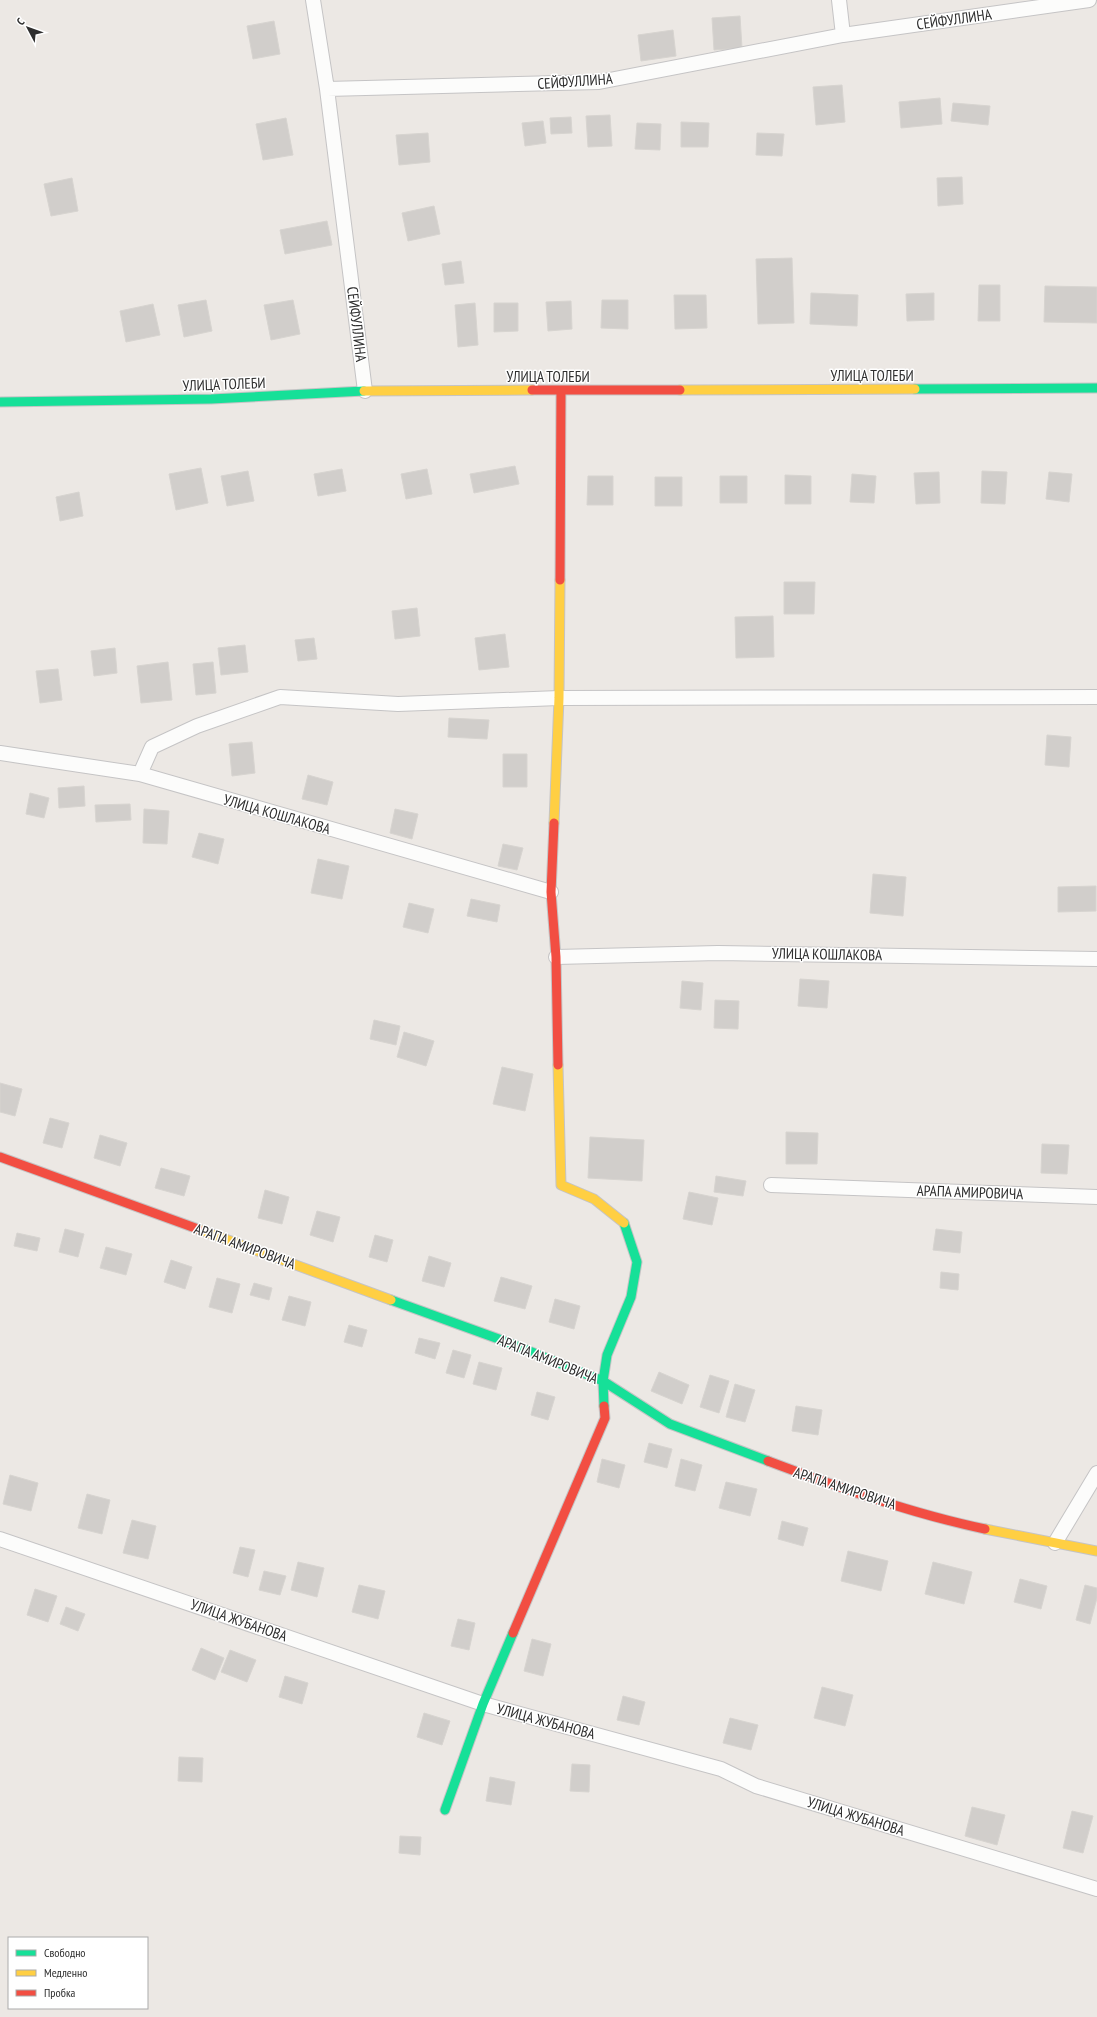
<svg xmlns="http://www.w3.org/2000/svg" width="1097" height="2017" viewBox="0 0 1097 2017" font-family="'PT Sans Narrow',sans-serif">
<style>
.building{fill:#d1cecb;stroke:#d7d4d0}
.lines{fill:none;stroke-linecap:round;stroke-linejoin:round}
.street-casing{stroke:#c5c4c5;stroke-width:16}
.fast-casing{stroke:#c5c4c5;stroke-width:11}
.slow-casing{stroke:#c5c4c5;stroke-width:11}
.jam-casing{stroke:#c5c4c5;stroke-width:11}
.street{stroke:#fcfcfb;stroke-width:14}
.fast{stroke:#16e098;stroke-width:9}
.slow{stroke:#ffcf43;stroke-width:9}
.jam{stroke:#f24e42;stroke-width:9}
.labels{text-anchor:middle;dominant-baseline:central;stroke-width:3;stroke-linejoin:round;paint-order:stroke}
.street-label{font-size:15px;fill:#2e2e2e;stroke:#fff}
</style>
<rect width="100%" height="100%" fill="#ece8e4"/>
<path class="building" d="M 740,16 L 742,48 L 714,50 L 712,18 Z
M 274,21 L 280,54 L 253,59 L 247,26 Z
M 673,30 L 676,56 L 641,61 L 638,35 Z
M 842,85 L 845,122 L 816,125 L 813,87 Z
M 940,98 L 942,124 L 901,128 L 899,102 Z
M 953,103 L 990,106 L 988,125 L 951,121 Z
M 610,115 L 612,146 L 588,147 L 586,116 Z
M 571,117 L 572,133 L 551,134 L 550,118 Z
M 286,118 L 293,155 L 263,160 L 256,124 Z
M 543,121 L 546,143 L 525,146 L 522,123 Z
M 681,122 L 709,123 L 708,147 L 681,147 Z
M 637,123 L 661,124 L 660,150 L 635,149 Z
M 428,133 L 430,162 L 399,165 L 396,135 Z
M 757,133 L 784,134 L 782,156 L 756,155 Z
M 962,177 L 963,204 L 938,206 L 937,178 Z
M 72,178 L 78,211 L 51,216 L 44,184 Z
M 434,206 L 440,234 L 408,241 L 402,213 Z
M 327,221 L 332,245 L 285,254 L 280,230 Z
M 792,258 L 794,323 L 758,324 L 756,259 Z
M 461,261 L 464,283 L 445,285 L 442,264 Z
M 979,285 L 1000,285 L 1000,321 L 978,321 Z
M 1045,286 L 1097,287 L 1097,323 L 1044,322 Z
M 811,293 L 858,295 L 857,326 L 810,324 Z
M 934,293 L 934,320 L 907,321 L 906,294 Z
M 674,295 L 706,295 L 707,328 L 675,329 Z
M 206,300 L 212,331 L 184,337 L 178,305 Z
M 293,300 L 300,334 L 271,340 L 264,305 Z
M 602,300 L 628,300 L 628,329 L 601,328 Z
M 571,301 L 572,329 L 548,331 L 546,302 Z
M 475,303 L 478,345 L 458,347 L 455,305 Z
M 494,303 L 518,303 L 518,331 L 494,332 Z
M 153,304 L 160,335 L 126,342 L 120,311 Z
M 515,466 L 519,484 L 474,493 L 470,474 Z
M 201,468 L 208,503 L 176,510 L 169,474 Z
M 342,469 L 346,491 L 318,496 L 314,474 Z
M 427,469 L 432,494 L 406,499 L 401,474 Z
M 248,471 L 254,501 L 227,506 L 221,476 Z
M 982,471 L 1007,472 L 1005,504 L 981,503 Z
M 939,472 L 940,503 L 916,504 L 914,473 Z
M 1049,472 L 1072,474 L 1069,502 L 1046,499 Z
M 852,474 L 876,476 L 874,503 L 850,502 Z
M 785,475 L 811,476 L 811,504 L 785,504 Z
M 588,476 L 613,476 L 613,505 L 587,505 Z
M 720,476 L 747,476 L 747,503 L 720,503 Z
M 655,477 L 682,477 L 682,506 L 655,506 Z
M 79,492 L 83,516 L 60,521 L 56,497 Z
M 784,582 L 815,582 L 814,614 L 784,614 Z
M 417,608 L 420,636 L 395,639 L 392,611 Z
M 773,616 L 774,657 L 736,658 L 735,617 Z
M 505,634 L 509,667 L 479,670 L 475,638 Z
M 314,638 L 317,659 L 298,661 L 295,640 Z
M 245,645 L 248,672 L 221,675 L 218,648 Z
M 115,648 L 117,673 L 94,676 L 91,651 Z
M 168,662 L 172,700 L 141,703 L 137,666 Z
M 213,662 L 216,693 L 196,695 L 193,664 Z
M 58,669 L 62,700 L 40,703 L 36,671 Z
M 449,718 L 489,720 L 487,739 L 448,737 Z
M 1047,735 L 1071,737 L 1069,767 L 1045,765 Z
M 252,742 L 255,773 L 232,776 L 229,744 Z
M 503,754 L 527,754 L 527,787 L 503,787 Z
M 308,775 L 333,782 L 327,805 L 302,799 Z
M 84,786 L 85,806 L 59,808 L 58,788 Z
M 30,793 L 49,798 L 44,818 L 26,814 Z
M 130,804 L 131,820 L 96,822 L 95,805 Z
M 144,809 L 169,811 L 167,844 L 143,843 Z
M 395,809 L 418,814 L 412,839 L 390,833 Z
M 199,833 L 224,839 L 218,864 L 192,857 Z
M 503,844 L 523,848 L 517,870 L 498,866 Z
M 318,859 L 349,866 L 342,899 L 311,893 Z
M 873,874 L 906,877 L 903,916 L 870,913 Z
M 1096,886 L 1096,911 L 1058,912 L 1058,887 Z
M 471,899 L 500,905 L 497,922 L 467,916 Z
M 409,903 L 434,909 L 428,933 L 403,927 Z
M 800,979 L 829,981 L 827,1008 L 798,1006 Z
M 682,981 L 703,983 L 701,1010 L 680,1008 Z
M 715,1000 L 739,1001 L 738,1029 L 714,1028 Z
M 374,1020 L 400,1026 L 396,1045 L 370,1039 Z
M 404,1032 L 434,1041 L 426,1066 L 397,1057 Z
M 502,1067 L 533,1074 L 525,1111 L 493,1104 Z
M 0,1083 L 22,1089 L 15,1116 L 0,1112 Z
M 50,1118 L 69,1123 L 62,1148 L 43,1143 Z
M 786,1132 L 818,1133 L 817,1164 L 786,1164 Z
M 100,1135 L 127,1143 L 120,1166 L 94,1158 Z
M 590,1137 L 644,1140 L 642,1181 L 588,1178 Z
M 1042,1144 L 1069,1145 L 1067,1174 L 1041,1173 Z
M 161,1168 L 190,1176 L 184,1196 L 155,1188 Z
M 716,1176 L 746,1181 L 743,1196 L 714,1192 Z
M 265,1190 L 289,1197 L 282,1224 L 258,1218 Z
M 689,1192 L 718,1198 L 712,1225 L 683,1219 Z
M 317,1211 L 340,1217 L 333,1242 L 310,1235 Z
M 65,1229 L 84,1234 L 78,1257 L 59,1252 Z
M 936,1229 L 962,1232 L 960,1253 L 933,1250 Z
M 17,1233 L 40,1238 L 37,1251 L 14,1246 Z
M 375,1235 L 393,1240 L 387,1262 L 369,1257 Z
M 106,1247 L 132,1254 L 126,1275 L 100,1268 Z
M 429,1256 L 451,1263 L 444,1287 L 422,1281 Z
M 171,1260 L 192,1267 L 185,1289 L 164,1282 Z
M 941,1272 L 959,1274 L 958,1290 L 940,1288 Z
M 501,1277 L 532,1286 L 525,1309 L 494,1301 Z
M 217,1278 L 240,1284 L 232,1313 L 209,1307 Z
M 254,1283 L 272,1288 L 269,1300 L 250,1295 Z
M 289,1296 L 311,1302 L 305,1326 L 282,1320 Z
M 555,1299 L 580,1306 L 574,1329 L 549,1322 Z
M 349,1325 L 367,1330 L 362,1347 L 344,1342 Z
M 419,1338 L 440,1343 L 435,1359 L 415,1353 Z
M 453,1350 L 471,1355 L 464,1378 L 446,1373 Z
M 479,1362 L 502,1368 L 496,1390 L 473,1384 Z
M 659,1372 L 689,1385 L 682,1404 L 651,1391 Z
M 710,1375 L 729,1381 L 719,1413 L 700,1407 Z
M 735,1384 L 755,1390 L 745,1422 L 726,1417 Z
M 537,1392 L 555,1397 L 548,1420 L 531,1415 Z
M 796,1406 L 822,1410 L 818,1435 L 792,1431 Z
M 649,1443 L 672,1449 L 667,1468 L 644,1462 Z
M 602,1459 L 625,1465 L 619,1488 L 597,1482 Z
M 681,1459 L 702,1465 L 695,1491 L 675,1486 Z
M 10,1475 L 38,1483 L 31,1511 L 3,1504 Z
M 726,1482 L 757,1489 L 750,1516 L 719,1508 Z
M 87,1494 L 110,1500 L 102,1534 L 78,1528 Z
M 132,1520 L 156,1526 L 148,1559 L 123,1553 Z
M 782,1521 L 808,1528 L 803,1546 L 778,1539 Z
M 240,1547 L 255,1550 L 248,1577 L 233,1573 Z
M 848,1551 L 888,1561 L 881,1591 L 841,1581 Z
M 298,1562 L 324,1568 L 317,1597 L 291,1590 Z
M 933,1562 L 972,1572 L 964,1604 L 925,1594 Z
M 264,1571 L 286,1576 L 280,1595 L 259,1590 Z
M 1020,1579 L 1047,1586 L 1041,1609 L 1014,1602 Z
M 359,1585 L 385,1591 L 378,1619 L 352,1612 Z
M 1085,1585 L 1097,1588 L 1097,1598 L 1090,1624 L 1076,1620 Z
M 35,1589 L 57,1596 L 48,1622 L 27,1615 Z
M 66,1607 L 85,1614 L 78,1631 L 60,1624 Z
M 458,1619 L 475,1623 L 469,1650 L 451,1646 Z
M 532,1639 L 551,1644 L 543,1676 L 524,1671 Z
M 201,1648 L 224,1658 L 215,1680 L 192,1670 Z
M 230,1650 L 256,1660 L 247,1682 L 221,1672 Z
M 285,1676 L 308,1683 L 302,1704 L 279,1697 Z
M 822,1687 L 853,1695 L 845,1726 L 814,1718 Z
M 623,1696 L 645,1702 L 639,1725 L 617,1720 Z
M 424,1713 L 450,1721 L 442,1745 L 417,1737 Z
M 730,1718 L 758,1725 L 751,1750 L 723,1743 Z
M 179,1757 L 203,1758 L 202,1782 L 178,1781 Z
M 572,1764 L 590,1765 L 589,1792 L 570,1791 Z
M 490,1777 L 515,1782 L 511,1805 L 486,1801 Z
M 972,1807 L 1005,1815 L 997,1845 L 965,1836 Z
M 1072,1811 L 1093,1816 L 1083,1853 L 1063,1848 Z
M 400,1836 L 421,1837 L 420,1855 L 399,1853 Z"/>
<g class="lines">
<defs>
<path id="street" d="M 313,0 L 327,89 L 365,391
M 839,0 L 843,35
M 327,89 L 599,82 L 843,35 L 1089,0
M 0,753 L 140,774 L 551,892
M 140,774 L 152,747 L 197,726 L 280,697 L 398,704 L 559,698 L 1097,697
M 556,957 L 718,953 L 1097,959
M 771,1185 L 1097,1197
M 0,1539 L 483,1704 L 721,1769 L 756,1786 L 1097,1889
M 1055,1543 L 1097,1473"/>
<path id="fast" d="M 915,389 L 1097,388
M 0,402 L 211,399 L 364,391
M 391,1300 L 507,1342 L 603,1381 L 670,1424 L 768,1461
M 604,1406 L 603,1381 L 607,1355 L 631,1297 L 637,1262 L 624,1223
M 445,1810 L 483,1704 L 513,1633"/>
<path id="slow" d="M 680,390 L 915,389
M 364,391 L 532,390
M 554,823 L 559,698 L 560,580
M 558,1065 L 561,1185 L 594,1199 L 624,1223
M 198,1229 L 391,1300
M 985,1529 L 1097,1551"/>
<path id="jam" d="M 532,390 L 680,390
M 560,580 L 561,390
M 554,823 L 551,892 L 556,957 L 558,1065
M 0,1157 L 198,1229
M 768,1461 C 837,1487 913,1514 985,1529
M 513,1633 L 605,1418 L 604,1406"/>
</defs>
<use href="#street" class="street-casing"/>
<use href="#fast" class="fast-casing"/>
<use href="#slow" class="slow-casing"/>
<use href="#jam" class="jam-casing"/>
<use href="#street" class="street"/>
<use href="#fast" class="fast"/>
<use href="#slow" class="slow"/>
<use href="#jam" class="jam"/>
</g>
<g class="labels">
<g class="street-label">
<text transform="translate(954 19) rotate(-8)">СЕЙФУЛЛИНА</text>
<text transform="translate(575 81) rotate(-4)">СЕЙФУЛЛИНА</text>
<text transform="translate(357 324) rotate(83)">СЕЙФУЛЛИНА</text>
<text x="872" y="375">УЛИЦА ТОЛЕБИ</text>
<text x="548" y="376">УЛИЦА ТОЛЕБИ</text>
<text transform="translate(224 384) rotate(-2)">УЛИЦА ТОЛЕБИ</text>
<text transform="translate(277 814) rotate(16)">УЛИЦА КОШЛАКОВА</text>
<text transform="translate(827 954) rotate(1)">УЛИЦА КОШЛАКОВА</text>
<text transform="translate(970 1192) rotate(2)">АРАПА АМИРОВИЧА</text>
<text transform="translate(245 1246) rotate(20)">АРАПА АМИРОВИЧА</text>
<text transform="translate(548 1359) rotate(22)">АРАПА АМИРОВИЧА</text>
<text transform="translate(845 1488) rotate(18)">АРАПА АМИРОВИЧА</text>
<text transform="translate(239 1620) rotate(19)">УЛИЦА ЖУБАНОВА</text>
<text transform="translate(546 1721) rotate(15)">УЛИЦА ЖУБАНОВА</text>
<text transform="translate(856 1816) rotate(17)">УЛИЦА ЖУБАНОВА</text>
</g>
</g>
<rect x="8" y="1937" width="140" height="72" fill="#ffffff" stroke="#ababab"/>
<rect x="16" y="1950" width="20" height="6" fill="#16e098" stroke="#ababab"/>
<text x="44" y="1957" font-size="12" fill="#2e2e2e">Свободно</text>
<rect x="16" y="1970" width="20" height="6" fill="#ffcf43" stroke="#ababab"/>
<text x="44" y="1977" font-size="12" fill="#2e2e2e">Медленно</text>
<rect x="16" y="1990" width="20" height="6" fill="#f24e42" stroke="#ababab"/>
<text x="44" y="1997" font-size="12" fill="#2e2e2e">Пробка</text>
<g transform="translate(28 28) rotate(311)" stroke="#ffffff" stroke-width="3" paint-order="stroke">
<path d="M0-3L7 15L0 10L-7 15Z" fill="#2e2e2e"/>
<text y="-6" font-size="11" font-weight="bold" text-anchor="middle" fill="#2e2e2e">С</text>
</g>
</svg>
